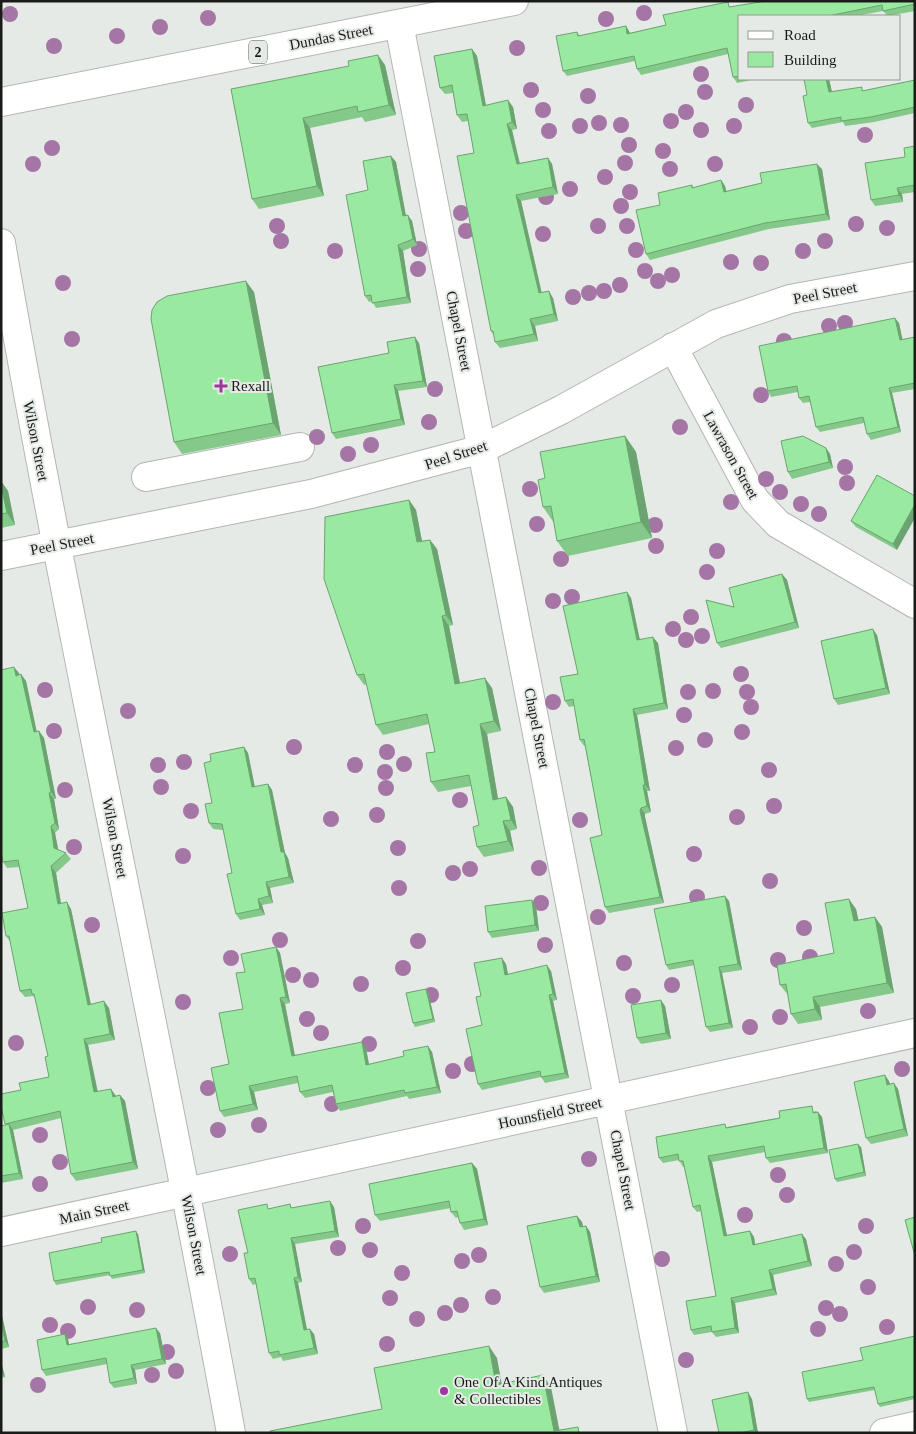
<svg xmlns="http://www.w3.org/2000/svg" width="916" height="1434" viewBox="0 0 916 1434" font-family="Georgia,serif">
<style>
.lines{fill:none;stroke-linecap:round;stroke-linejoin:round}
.minor-casing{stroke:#b3b6b3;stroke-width:30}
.major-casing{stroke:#b3b6b3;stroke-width:30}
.minor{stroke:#fff;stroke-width:28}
.major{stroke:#fff;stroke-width:28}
.tree{fill:#a575a5}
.wall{fill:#84c98a}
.shaded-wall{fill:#6ba470}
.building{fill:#99eaa0;stroke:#6ba470}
.poi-dot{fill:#9c379b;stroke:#e6eae6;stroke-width:2}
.labels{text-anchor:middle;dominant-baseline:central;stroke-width:4;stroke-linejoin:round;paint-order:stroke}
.shield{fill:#e6eae6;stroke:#565956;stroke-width:1}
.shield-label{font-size:14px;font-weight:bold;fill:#191b19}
.street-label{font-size:15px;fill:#191b19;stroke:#e6eae6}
.poi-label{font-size:15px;fill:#191b19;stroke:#e6eae6;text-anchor:start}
</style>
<rect width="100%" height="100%" fill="#e6eae6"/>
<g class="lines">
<defs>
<path id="minor" d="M 399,24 L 673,1433
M 673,347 L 755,500 L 778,524 L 915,604
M 146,477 L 300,447
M 1,556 L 311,494 L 482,449 L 561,410 L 716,324 L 790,299 L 915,276
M 186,1192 L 915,1033
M 884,1433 L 915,1426"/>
<path id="major" d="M 1,102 L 514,1
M 1,243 C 70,641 159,1035 231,1433
M 1,1232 L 186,1192"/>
</defs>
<use href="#minor" class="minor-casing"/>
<use href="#major" class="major-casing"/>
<use href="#minor" class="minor"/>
<use href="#major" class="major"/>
</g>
<g class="tree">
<circle cx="644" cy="13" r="8"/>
<circle cx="10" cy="14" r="8"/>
<circle cx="208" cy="18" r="8"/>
<circle cx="606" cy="19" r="8"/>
<circle cx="160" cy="27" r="8"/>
<circle cx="117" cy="36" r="8"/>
<circle cx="54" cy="46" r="8"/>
<circle cx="517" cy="48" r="8"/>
<circle cx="701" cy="74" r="8"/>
<circle cx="531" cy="90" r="8"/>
<circle cx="705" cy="92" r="8"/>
<circle cx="588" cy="96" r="8"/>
<circle cx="746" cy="105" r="8"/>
<circle cx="543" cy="110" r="8"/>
<circle cx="686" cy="112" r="8"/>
<circle cx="671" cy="121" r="8"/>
<circle cx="599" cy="123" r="8"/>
<circle cx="621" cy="125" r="8"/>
<circle cx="580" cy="126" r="8"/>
<circle cx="734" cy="126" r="8"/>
<circle cx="701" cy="130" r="8"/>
<circle cx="549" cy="131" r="8"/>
<circle cx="865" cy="135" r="8"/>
<circle cx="629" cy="145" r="8"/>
<circle cx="52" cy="148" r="8"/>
<circle cx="663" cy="151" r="8"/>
<circle cx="625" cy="163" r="8"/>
<circle cx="33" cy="164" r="8"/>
<circle cx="715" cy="164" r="8"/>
<circle cx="670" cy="169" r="8"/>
<circle cx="605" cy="177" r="8"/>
<circle cx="570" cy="189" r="8"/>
<circle cx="630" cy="192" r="8"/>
<circle cx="546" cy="197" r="8"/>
<circle cx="621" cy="206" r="8"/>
<circle cx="461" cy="213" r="8"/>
<circle cx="856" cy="224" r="8"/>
<circle cx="277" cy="226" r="8"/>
<circle cx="598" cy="226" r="8"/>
<circle cx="627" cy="226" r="8"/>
<circle cx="887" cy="228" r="8"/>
<circle cx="466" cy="231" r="8"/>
<circle cx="543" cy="234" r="8"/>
<circle cx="281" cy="241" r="8"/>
<circle cx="825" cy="241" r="8"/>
<circle cx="419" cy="249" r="8"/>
<circle cx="636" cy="250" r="8"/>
<circle cx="335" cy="251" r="8"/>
<circle cx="803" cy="251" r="8"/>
<circle cx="731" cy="262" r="8"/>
<circle cx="761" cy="263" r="8"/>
<circle cx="418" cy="269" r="8"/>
<circle cx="645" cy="271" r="8"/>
<circle cx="672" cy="275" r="8"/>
<circle cx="658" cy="281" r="8"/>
<circle cx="63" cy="283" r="8"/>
<circle cx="620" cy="285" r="8"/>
<circle cx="604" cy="291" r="8"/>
<circle cx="589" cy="293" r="8"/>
<circle cx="573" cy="297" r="8"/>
<circle cx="845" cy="323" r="8"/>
<circle cx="829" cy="326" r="8"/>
<circle cx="72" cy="339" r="8"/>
<circle cx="784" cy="341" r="8"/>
<circle cx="435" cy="389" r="8"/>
<circle cx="761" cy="395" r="8"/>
<circle cx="429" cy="422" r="8"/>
<circle cx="680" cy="427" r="8"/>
<circle cx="317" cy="437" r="8"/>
<circle cx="371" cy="445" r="8"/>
<circle cx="348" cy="454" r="8"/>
<circle cx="845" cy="467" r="8"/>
<circle cx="766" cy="479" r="8"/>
<circle cx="847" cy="483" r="8"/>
<circle cx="530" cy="489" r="8"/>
<circle cx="780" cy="492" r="8"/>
<circle cx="731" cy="502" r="8"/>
<circle cx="801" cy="504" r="8"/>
<circle cx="819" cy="514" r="8"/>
<circle cx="537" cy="524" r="8"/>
<circle cx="655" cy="525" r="8"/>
<circle cx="656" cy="546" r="8"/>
<circle cx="717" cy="551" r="8"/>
<circle cx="561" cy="559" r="8"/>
<circle cx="707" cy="572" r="8"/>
<circle cx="572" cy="597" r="8"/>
<circle cx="553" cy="601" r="8"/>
<circle cx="691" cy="617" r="8"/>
<circle cx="673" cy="629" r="8"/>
<circle cx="702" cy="636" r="8"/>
<circle cx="686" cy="640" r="8"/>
<circle cx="741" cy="674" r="8"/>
<circle cx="45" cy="690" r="8"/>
<circle cx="713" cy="691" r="8"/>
<circle cx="688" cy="692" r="8"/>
<circle cx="747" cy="692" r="8"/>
<circle cx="553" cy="702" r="8"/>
<circle cx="751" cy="707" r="8"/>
<circle cx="128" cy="711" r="8"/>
<circle cx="684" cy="715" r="8"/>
<circle cx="54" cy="731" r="8"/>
<circle cx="742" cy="732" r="8"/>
<circle cx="705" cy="740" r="8"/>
<circle cx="294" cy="747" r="8"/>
<circle cx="676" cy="748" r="8"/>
<circle cx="387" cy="752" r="8"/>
<circle cx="184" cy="762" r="8"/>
<circle cx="404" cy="764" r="8"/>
<circle cx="158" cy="765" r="8"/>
<circle cx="355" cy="765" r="8"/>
<circle cx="769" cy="770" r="8"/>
<circle cx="385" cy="772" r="8"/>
<circle cx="161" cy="787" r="8"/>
<circle cx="386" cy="788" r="8"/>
<circle cx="65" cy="790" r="8"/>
<circle cx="460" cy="800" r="8"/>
<circle cx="774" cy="806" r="8"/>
<circle cx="191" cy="811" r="8"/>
<circle cx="377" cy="815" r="8"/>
<circle cx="737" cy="817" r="8"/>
<circle cx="331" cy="819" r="8"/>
<circle cx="580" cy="820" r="8"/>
<circle cx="74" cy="847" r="8"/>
<circle cx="398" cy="848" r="8"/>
<circle cx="694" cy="854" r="8"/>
<circle cx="183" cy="856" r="8"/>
<circle cx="539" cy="868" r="8"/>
<circle cx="470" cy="869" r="8"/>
<circle cx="453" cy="873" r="8"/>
<circle cx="770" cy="881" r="8"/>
<circle cx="399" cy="888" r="8"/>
<circle cx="697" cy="897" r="8"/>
<circle cx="541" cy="903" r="8"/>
<circle cx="598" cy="917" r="8"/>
<circle cx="92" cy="925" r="8"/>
<circle cx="804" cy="928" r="8"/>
<circle cx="280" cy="940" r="8"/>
<circle cx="418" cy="941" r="8"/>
<circle cx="545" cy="945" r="8"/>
<circle cx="810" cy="957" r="8"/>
<circle cx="231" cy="958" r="8"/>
<circle cx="778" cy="960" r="8"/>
<circle cx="624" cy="963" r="8"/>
<circle cx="403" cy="968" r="8"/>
<circle cx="293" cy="975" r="8"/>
<circle cx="311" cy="980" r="8"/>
<circle cx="361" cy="984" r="8"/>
<circle cx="672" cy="985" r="8"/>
<circle cx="431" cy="995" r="8"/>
<circle cx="633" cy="996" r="8"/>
<circle cx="183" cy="1002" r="8"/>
<circle cx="868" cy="1011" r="8"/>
<circle cx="780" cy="1017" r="8"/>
<circle cx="307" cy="1019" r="8"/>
<circle cx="750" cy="1027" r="8"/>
<circle cx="321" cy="1033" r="8"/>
<circle cx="16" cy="1043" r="8"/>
<circle cx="369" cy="1044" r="8"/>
<circle cx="472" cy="1064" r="8"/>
<circle cx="902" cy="1069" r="8"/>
<circle cx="453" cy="1071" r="8"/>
<circle cx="208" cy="1088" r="8"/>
<circle cx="332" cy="1104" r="8"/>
<circle cx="259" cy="1125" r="8"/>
<circle cx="218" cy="1130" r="8"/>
<circle cx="40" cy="1135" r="8"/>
<circle cx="589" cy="1159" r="8"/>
<circle cx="60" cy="1162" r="8"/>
<circle cx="778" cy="1175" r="8"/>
<circle cx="40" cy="1184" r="8"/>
<circle cx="787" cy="1195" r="8"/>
<circle cx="745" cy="1215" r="8"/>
<circle cx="363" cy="1226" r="8"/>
<circle cx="866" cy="1226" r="8"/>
<circle cx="338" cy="1248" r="8"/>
<circle cx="370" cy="1250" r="8"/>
<circle cx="854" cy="1252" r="8"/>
<circle cx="230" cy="1254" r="8"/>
<circle cx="479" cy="1255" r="8"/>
<circle cx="662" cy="1259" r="8"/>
<circle cx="462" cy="1261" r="8"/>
<circle cx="836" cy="1264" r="8"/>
<circle cx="402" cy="1273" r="8"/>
<circle cx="868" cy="1287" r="8"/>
<circle cx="493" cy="1297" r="8"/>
<circle cx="390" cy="1298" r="8"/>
<circle cx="461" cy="1305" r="8"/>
<circle cx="88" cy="1307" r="8"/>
<circle cx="826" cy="1308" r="8"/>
<circle cx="137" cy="1310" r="8"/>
<circle cx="445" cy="1313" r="8"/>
<circle cx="840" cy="1314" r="8"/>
<circle cx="417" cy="1319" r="8"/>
<circle cx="50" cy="1325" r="8"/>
<circle cx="887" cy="1327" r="8"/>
<circle cx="818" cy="1329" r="8"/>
<circle cx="68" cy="1331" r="8"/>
<circle cx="387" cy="1344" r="8"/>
<circle cx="167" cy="1352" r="8"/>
<circle cx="686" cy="1360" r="8"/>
<circle cx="176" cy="1371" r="8"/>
<circle cx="152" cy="1375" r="8"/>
<circle cx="38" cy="1385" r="8"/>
</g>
<path class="wall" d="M 915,1 L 915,11 L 888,16 L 883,11 L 856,16 L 740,16 L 740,79 L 756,79 L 737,83 L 733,77 L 728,54 L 641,75 L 637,69 L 635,61 L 567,76 L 563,71 L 577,32 L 580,36 L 626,26 L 630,33 L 666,25 L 731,7 Z
M 472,49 L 477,56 L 486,105 L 513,107 L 517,129 L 512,130 L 520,163 L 548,158 L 552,164 L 558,194 L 521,201 L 542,293 L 553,298 L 558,321 L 535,326 L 538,341 L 500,348 L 495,342 L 494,335 L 491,331 L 474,153 L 468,121 L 462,122 L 457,115 L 453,93 L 445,94 L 440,88 Z
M 385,65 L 396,115 L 365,122 L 362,117 L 310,128 L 324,196 L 259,209 L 252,199 L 231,89 Z
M 829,79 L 832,92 L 864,91 L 915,80 L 915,113 L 874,122 L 845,126 L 843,122 L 812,128 L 808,123 L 807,95 Z
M 915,146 L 915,192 L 902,194 L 903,202 L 875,206 L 871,200 L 905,157 Z
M 391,156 L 396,162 L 406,216 L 412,221 L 417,245 L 403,251 L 411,303 L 376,308 L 372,301 L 369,302 L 365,296 Z
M 822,169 L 830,220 L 769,229 L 650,260 L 646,254 L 660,205 L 692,185 L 694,188 L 721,180 L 725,186 L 726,191 Z
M 254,292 L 281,435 L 182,454 L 174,442 Z
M 899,323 L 902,340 L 915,337 L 915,389 L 892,393 L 901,432 L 871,440 L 867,434 L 864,423 L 820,432 L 816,427 L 810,402 L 803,403 L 799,398 L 798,392 L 771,397 L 768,391 Z
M 419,343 L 427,387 L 398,391 L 405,425 L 336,439 L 332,433 L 389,353 Z
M 625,436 L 636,452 L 652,538 L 568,556 L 557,541 L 554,523 L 543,507 L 545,478 Z
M 826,448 L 830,454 L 833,468 L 792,479 L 788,472 Z
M 877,475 L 897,550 L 856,527 L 851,521 Z
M 1,481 L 8,491 L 15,525 L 1,528 Z
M 409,500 L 416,510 L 422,541 L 430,540 L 437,549 L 453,625 L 449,626 L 460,683 L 492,688 L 501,731 L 487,734 L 498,799 L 506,797 L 513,807 L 517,829 L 510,831 L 514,851 L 484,857 L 477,847 L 479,825 L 471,786 L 438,792 L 431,782 L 435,752 L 429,724 L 383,735 L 376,725 L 367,684 L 364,685 L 357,675 Z
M 782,574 L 787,580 L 799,628 L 721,648 L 717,643 L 734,607 Z
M 627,592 L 631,598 L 640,640 L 658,643 L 668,709 L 637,715 L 650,791 L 647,791 L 651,812 L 645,814 L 645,817 L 664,903 L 609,913 L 605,907 L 602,835 L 585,746 L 584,746 L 580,740 L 574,706 L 569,707 L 565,701 L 578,674 Z
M 877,635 L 890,694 L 838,705 L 834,699 Z
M 19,673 L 19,675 L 26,681 L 37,732 L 39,731 L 44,738 L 56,799 L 54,799 L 59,829 L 55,833 L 58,849 L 66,853 L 71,859 L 56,873 L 61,903 L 71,909 L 91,1004 L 109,1008 L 115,1040 L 88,1045 L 98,1092 L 116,1096 L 120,1095 L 125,1101 L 138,1169 L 76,1181 L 71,1174 L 61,1118 L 13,1130 L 23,1179 L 1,1183 L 1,1126 L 5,1125 L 5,1124 L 21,1090 L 49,1077 L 48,1056 L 35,998 L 33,996 L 25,997 L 20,991 L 11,943 L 6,936 L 28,908 L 19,867 L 7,868 L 3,862 Z
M 244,747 L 248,753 L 255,787 L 268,784 L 272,790 L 285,853 L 288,858 L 294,883 L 270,888 L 273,903 L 262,905 L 265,915 L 240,920 L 236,914 L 232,873 L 223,830 L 213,829 L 209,823 L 212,803 L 211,761 Z
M 729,901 L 742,970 L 722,973 L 733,1028 L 710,1032 L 706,1027 L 695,965 L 669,970 L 666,965 Z
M 536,906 L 539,931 L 492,938 L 488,932 Z
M 856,909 L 858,920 L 875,917 L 882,927 L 894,993 L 820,1007 L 822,1020 L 798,1024 L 791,1014 L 788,995 L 780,985 L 834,953 Z
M 276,947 L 280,953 L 290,1003 L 285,1004 L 295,1055 L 366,1048 L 369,1064 L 432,1052 L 441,1093 L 409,1099 L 407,1096 L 340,1111 L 336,1104 L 333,1092 L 305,1098 L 300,1092 L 298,1083 L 254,1092 L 258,1110 L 224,1117 L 220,1111 L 229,1064 L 243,1009 L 245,972 Z
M 506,964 L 508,974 L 551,971 L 557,1000 L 553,1001 L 569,1078 L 545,1083 L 541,1077 L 482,1090 L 478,1084 L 482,1025 L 481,996 Z
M 428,992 L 435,1022 L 415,1027 L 413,1023 Z
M 665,1006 L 671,1039 L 641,1044 L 637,1038 Z
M 889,1081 L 890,1084 L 898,1089 L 908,1136 L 871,1144 L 866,1138 Z
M 816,1111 L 822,1117 L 828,1153 L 770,1163 L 766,1158 L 765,1152 L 712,1162 L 727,1235 L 750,1231 L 754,1237 L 755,1244 L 806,1239 L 812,1266 L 773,1275 L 777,1295 L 735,1303 L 739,1333 L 716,1337 L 712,1332 L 694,1335 L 691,1330 L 716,1296 L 701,1211 L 697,1212 L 693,1207 L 684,1167 L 683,1167 L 679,1160 L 663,1163 L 659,1158 L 727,1127 Z
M 861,1147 L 866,1176 L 837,1182 L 835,1179 Z
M 472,1163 L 477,1169 L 488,1225 L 464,1230 L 460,1223 L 458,1217 L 456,1218 L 451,1212 L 451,1208 L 380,1221 L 375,1215 Z
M 334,1207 L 339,1237 L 295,1244 L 302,1282 L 298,1283 L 307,1329 L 314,1334 L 318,1354 L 283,1361 L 281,1357 L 273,1359 L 269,1353 L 256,1284 L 253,1285 L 249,1279 L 248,1253 L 271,1208 Z
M 577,1216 L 582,1222 L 583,1226 L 586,1226 L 590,1232 L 600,1282 L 544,1293 L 540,1287 Z
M 138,1234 L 145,1273 L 112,1279 L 110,1275 L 56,1285 L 54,1281 L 102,1242 Z
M 1,1311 L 9,1347 L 1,1349 Z
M 160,1333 L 166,1364 L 135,1370 L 137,1384 L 114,1388 L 110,1383 L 107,1364 L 46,1376 L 42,1370 L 65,1334 L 68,1339 L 69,1344 Z
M 915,1336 L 915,1399 L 880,1407 L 878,1404 L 875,1390 L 809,1402 L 807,1399 L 863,1360 Z
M 1,1361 L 5,1377 L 1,1378 Z
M 752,1399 L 758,1433 L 719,1433 Z"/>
<path class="shaded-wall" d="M 626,26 L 629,31 L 631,39 L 627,34 Z
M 472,49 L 477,56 L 487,112 L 483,106 Z
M 378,55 L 385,65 L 396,115 L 389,105 Z
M 826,79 L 829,79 L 833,97 L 829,92 Z
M 508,100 L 513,107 L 517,129 L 512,122 Z
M 303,118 L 310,128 L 324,196 L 317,186 Z
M 507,124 L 512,130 L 521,171 L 517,164 Z
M 391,156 L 396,162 L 407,222 L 403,216 Z
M 548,158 L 552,164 L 558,194 L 553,187 Z
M 817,164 L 822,169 L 830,220 L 826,214 Z
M 721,180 L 725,186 L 728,198 L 724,192 Z
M 897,188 L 902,194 L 903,202 L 899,195 Z
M 516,195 L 521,201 L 543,300 L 539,293 Z
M 408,215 L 412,221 L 417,245 L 413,239 Z
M 398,245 L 403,251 L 411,303 L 407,297 Z
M 246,281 L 254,292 L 281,435 L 273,423 Z
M 549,291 L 553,298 L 558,321 L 554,314 Z
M 895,318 L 899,323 L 904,346 L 900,340 Z
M 530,319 L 535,326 L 538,341 L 534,334 Z
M 415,337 L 419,343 L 427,387 L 423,381 Z
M 394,385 L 398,391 L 405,425 L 401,419 Z
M 889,388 L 892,393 L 901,432 L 898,427 Z
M 625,436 L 636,452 L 652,538 L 641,522 Z
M 826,448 L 830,454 L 833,468 L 829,462 Z
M 1,481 L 8,491 L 15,525 L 7,513 L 1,485 Z
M 409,500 L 416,510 L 424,552 L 417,542 Z
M 915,504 L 915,518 L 897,550 L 893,544 Z
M 430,540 L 437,549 L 453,625 L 446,615 Z
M 782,574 L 787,580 L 799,628 L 795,622 Z
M 627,592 L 631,598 L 641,646 L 637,640 Z
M 442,616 L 449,626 L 462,694 L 455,684 Z
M 873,629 L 877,635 L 890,694 L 886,688 Z
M 653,637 L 658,643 L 668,709 L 664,703 Z
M 14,667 L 19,673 L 21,682 L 16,676 Z
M 21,674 L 26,681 L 38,739 L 34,732 Z
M 485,678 L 492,688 L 501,731 L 494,721 Z
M 633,709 L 637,715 L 650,791 L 645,785 Z
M 480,724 L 487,734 L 500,810 L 493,800 Z
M 39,731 L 44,738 L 56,799 L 51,792 Z
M 244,747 L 248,753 L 256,793 L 252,787 Z
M 268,784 L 272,790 L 285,853 L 288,858 L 294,883 L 289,877 L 281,852 Z
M 643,785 L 647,791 L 651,812 L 647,806 Z
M 49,793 L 54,799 L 59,829 L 55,823 Z
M 506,797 L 513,807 L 517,829 L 511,820 Z
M 641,808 L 645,814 L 645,817 L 664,903 L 660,897 L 640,811 Z
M 503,821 L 510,831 L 514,851 L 508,841 Z
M 51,826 L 55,833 L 59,854 L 54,848 Z
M 51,866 L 56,873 L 62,910 L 58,904 Z
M 266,882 L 270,888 L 273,903 L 269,896 Z
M 725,896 L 729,901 L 742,970 L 738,964 Z
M 258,899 L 262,905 L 265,915 L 260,909 Z
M 849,899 L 856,909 L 861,931 L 854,921 Z
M 532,900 L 536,906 L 539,931 L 535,925 Z
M 67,902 L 71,909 L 92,1011 L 88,1005 Z
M 875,917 L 882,927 L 894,993 L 887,983 Z
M 276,947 L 280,953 L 290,1003 L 286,997 Z
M 502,958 L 506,964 L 509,980 L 505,975 Z
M 547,965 L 551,971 L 557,1000 L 553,994 Z
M 719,967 L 722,973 L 733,1028 L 729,1023 Z
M 426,989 L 428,992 L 435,1022 L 433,1019 Z
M 549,995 L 553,1001 L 569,1078 L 565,1073 Z
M 813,997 L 820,1007 L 822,1020 L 815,1009 Z
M 280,998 L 285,1004 L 296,1062 L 292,1056 Z
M 661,1000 L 665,1006 L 671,1039 L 666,1033 Z
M 104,1001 L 109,1008 L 115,1040 L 110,1034 Z
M 84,1039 L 88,1045 L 99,1099 L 94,1092 Z
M 362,1042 L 366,1048 L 370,1071 L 366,1065 Z
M 428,1046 L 432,1052 L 441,1093 L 437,1087 Z
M 885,1075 L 889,1081 L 891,1091 L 887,1085 Z
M 894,1083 L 898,1089 L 908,1136 L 904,1129 Z
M 249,1086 L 254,1092 L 258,1110 L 253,1104 Z
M 111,1089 L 116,1096 L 117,1103 L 113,1097 Z
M 120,1095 L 125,1101 L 138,1169 L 133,1162 Z
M 818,1112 L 822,1117 L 828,1153 L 824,1148 Z
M 9,1124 L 13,1130 L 23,1179 L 19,1173 Z
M 858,1144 L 861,1147 L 866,1176 L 864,1172 Z
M 708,1156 L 712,1162 L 728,1241 L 724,1236 Z
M 472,1163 L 477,1169 L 488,1225 L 484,1219 Z
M 330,1201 L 334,1207 L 339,1237 L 335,1231 Z
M 577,1216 L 582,1222 L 584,1233 L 580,1227 Z
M 586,1226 L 590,1232 L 600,1282 L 596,1276 Z
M 136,1231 L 138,1234 L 145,1273 L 143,1270 Z
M 750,1231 L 754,1237 L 756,1250 L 753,1245 Z
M 802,1234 L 806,1239 L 812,1266 L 808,1261 Z
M 291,1238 L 295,1244 L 302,1282 L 298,1277 Z
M 769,1270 L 773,1275 L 777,1295 L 773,1289 Z
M 294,1278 L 298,1283 L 308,1336 L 304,1330 Z
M 731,1298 L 735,1303 L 739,1333 L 735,1328 Z
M 1,1311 L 9,1347 L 5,1341 L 1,1323 Z
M 156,1328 L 160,1333 L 166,1364 L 162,1359 Z
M 310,1329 L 314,1334 L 318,1354 L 314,1348 Z
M 65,1334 L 68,1339 L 70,1350 L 67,1345 Z
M 489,1346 L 497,1358 L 504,1396 L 496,1385 Z
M 1,1361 L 5,1377 L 1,1372 Z
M 131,1365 L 135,1370 L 137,1384 L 134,1378 Z
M 543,1375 L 551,1387 L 560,1433 L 554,1431 Z
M 748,1392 L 752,1399 L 758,1433 L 756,1433 L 754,1430 Z"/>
<path class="building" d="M 766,1 L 915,1 L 915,4 L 883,11 L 882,5 L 828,16 L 740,16 L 740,76 L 733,77 L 727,48 L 637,69 L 634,56 L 563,71 L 556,36 L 577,32 L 578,36 L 626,26 L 627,34 L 666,25 L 663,15 L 728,2 L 729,7 Z
M 472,49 L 483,106 L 508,100 L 512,122 L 507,124 L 517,164 L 548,158 L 553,187 L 516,195 L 539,293 L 549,291 L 554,314 L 530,319 L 534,334 L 495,342 L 493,331 L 491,331 L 457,156 L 474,153 L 467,114 L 457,115 L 452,85 L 440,88 L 434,56 Z
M 378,55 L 389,105 L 358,112 L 357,106 L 303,118 L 317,186 L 252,199 L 231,89 L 349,66 L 348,61 Z
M 804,79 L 826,79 L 829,92 L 862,87 L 862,91 L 915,80 L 915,107 L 871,117 L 841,121 L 841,117 L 808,123 L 803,96 L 807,95 Z
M 915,146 L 915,185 L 897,188 L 899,195 L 871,200 L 865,163 L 905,157 L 904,148 Z
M 391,156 L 403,216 L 408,215 L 413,239 L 398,245 L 407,297 L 372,303 L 371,295 L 365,296 L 346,195 L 368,190 L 363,161 Z
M 817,164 L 826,214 L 765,223 L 646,254 L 636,210 L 660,205 L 658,193 L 692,185 L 692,188 L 721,180 L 724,192 L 762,183 L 760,173 Z
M 246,281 L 273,423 L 174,442 L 151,319 L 152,310 L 157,302 L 167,296 Z
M 895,318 L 900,340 L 915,337 L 915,383 L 889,388 L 898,427 L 867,434 L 863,417 L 816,427 L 809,396 L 799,398 L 797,386 L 768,391 L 759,346 Z
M 415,337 L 423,381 L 394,385 L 401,419 L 332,433 L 318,367 L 389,353 L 387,342 Z
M 625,436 L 641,522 L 557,541 L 551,506 L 543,507 L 538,480 L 545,478 L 540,452 Z
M 803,436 L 826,448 L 829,462 L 788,472 L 781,441 Z
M 877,475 L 915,496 L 915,504 L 893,544 L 851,521 Z
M 1,485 L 7,513 L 1,514 Z
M 409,500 L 417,542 L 430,540 L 446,615 L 442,616 L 455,684 L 485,678 L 494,721 L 480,724 L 493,800 L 506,797 L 511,820 L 503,821 L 508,841 L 477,847 L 473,827 L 479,825 L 469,775 L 431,782 L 426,753 L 435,752 L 427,714 L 376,725 L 364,674 L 357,675 L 324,579 L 325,517 Z
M 782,574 L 795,622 L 717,643 L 706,600 L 734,607 L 729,588 Z
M 627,592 L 637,640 L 653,637 L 664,703 L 633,709 L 645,785 L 643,785 L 647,806 L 641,808 L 640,811 L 660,897 L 605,907 L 590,838 L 602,835 L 584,739 L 580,740 L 573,699 L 565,701 L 560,677 L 578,674 L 563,606 Z
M 873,629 L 886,688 L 834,699 L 821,641 Z
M 14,667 L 16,676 L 21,674 L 34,732 L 39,731 L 51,792 L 49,793 L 55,823 L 51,826 L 54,848 L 66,853 L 51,866 L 58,904 L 67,902 L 88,1005 L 104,1001 L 110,1034 L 84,1039 L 94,1092 L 111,1089 L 113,1097 L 120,1095 L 133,1162 L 71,1174 L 60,1111 L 5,1124 L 1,1106 L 1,1094 L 21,1090 L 19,1083 L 49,1077 L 45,1057 L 48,1056 L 34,994 L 32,994 L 31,989 L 20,991 L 9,936 L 6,936 L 2,913 L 28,908 L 18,860 L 3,862 L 1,853 L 1,670 Z
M 244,747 L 252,787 L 268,784 L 281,852 L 284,852 L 289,877 L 266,882 L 269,896 L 258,899 L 260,909 L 236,914 L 227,874 L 232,873 L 222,824 L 209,823 L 205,804 L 212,803 L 204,763 L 211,761 L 210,754 Z
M 725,896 L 738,964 L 719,967 L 729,1023 L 706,1027 L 693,960 L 666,965 L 654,909 Z
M 849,899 L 854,921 L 875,917 L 887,983 L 813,997 L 815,1009 L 791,1014 L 786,984 L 780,985 L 777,965 L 834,953 L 825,903 Z
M 532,900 L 535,925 L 488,932 L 485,906 Z
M 276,947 L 286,997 L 280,998 L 292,1056 L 362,1042 L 366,1065 L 404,1056 L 403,1051 L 428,1046 L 437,1087 L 405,1093 L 404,1090 L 336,1104 L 332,1085 L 300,1092 L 297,1076 L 249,1086 L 253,1104 L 220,1111 L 211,1068 L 229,1064 L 219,1013 L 243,1009 L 236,973 L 245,972 L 241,954 Z
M 502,958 L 505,975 L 547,965 L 553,994 L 549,995 L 565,1073 L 541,1077 L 540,1071 L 478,1084 L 466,1029 L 482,1025 L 476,997 L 481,996 L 474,963 Z
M 426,989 L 433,1019 L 413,1023 L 406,993 Z
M 661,1000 L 666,1033 L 637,1038 L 631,1005 Z
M 885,1075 L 887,1085 L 894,1083 L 904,1129 L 866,1138 L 854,1082 Z
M 812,1106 L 813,1113 L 818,1112 L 824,1148 L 766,1158 L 764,1146 L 708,1156 L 724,1236 L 750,1231 L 753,1245 L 802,1234 L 808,1261 L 769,1270 L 773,1289 L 731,1298 L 735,1328 L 712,1332 L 711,1326 L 691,1330 L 686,1301 L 716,1296 L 700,1205 L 693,1207 L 683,1161 L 679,1161 L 678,1154 L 659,1158 L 656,1137 L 725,1124 L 726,1128 L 780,1118 L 779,1111 Z
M 9,1124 L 19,1173 L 1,1176 L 1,1126 Z
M 858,1144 L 864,1172 L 835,1179 L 829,1150 Z
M 472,1163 L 484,1219 L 460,1223 L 457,1211 L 451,1212 L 449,1201 L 375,1215 L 369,1184 Z
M 330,1201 L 335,1231 L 291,1238 L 298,1277 L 294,1278 L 304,1330 L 310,1329 L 314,1348 L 279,1355 L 279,1351 L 269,1353 L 255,1278 L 249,1279 L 244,1253 L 248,1253 L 238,1210 L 267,1204 L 268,1209 L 290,1204 L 291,1208 Z
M 577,1216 L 580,1227 L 586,1226 L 596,1276 L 540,1287 L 527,1226 Z
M 915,1217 L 915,1256 L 905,1220 Z
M 136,1231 L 143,1270 L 110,1276 L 109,1272 L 54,1281 L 49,1253 L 102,1242 L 101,1238 Z
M 1,1323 L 5,1341 L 1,1342 Z
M 156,1328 L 162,1359 L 131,1365 L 134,1378 L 110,1383 L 106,1358 L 42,1370 L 37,1340 L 65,1334 L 67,1345 Z
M 915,1336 L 915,1396 L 878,1404 L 874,1387 L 807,1399 L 802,1372 L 863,1360 L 860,1348 Z
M 489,1346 L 496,1385 L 543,1375 L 554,1431 L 578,1427 L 579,1433 L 270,1433 L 270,1431 L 382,1409 L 374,1368 Z
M 748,1392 L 754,1430 L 740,1433 L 719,1433 L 712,1400 Z"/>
<g class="poi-dot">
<path d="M218.5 378.5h5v5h5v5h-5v5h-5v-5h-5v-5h5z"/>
<circle cx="444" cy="1391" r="5"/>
</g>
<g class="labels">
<rect class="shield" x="249" y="40.5" width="18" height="23" rx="4"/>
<g class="shield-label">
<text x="258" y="52">2</text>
</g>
<g class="street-label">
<text transform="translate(331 37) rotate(-11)">Dundas Street</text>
<text transform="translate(825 293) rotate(-11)">Peel Street</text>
<text transform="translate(459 331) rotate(79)">Chapel Street</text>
<text transform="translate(36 441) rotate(79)">Wilson Street</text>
<text transform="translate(456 455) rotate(-18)">Peel Street</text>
<text transform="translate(731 455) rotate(61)">Lawrason Street</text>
<text transform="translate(62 544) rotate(-11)">Peel Street</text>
<text transform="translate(537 728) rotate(79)">Chapel Street</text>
<text transform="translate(115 838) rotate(79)">Wilson Street</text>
<text transform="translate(550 1113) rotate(-12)">Hounsfield Street</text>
<text transform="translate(623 1170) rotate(79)">Chapel Street</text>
<text transform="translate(94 1212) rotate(-12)">Main Street</text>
<text transform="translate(194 1235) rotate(79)">Wilson Street</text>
</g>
<g class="poi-label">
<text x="231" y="386">Rexall</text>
<text x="454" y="1382">One Of A Kind Antiques<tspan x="454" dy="17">&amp; Collectibles</tspan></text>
</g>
</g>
<rect width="916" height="1434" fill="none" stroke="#191b19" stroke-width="5"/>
<rect x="738" y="15" width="162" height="65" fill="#e6eae6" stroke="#949794"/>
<rect x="748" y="31" width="25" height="8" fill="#ffffff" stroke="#949794"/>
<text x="784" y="40" font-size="15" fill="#191b19">Road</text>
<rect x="748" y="52" width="25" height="15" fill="#99eaa0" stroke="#949794"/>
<text x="784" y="65" font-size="15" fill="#191b19">Building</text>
</svg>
